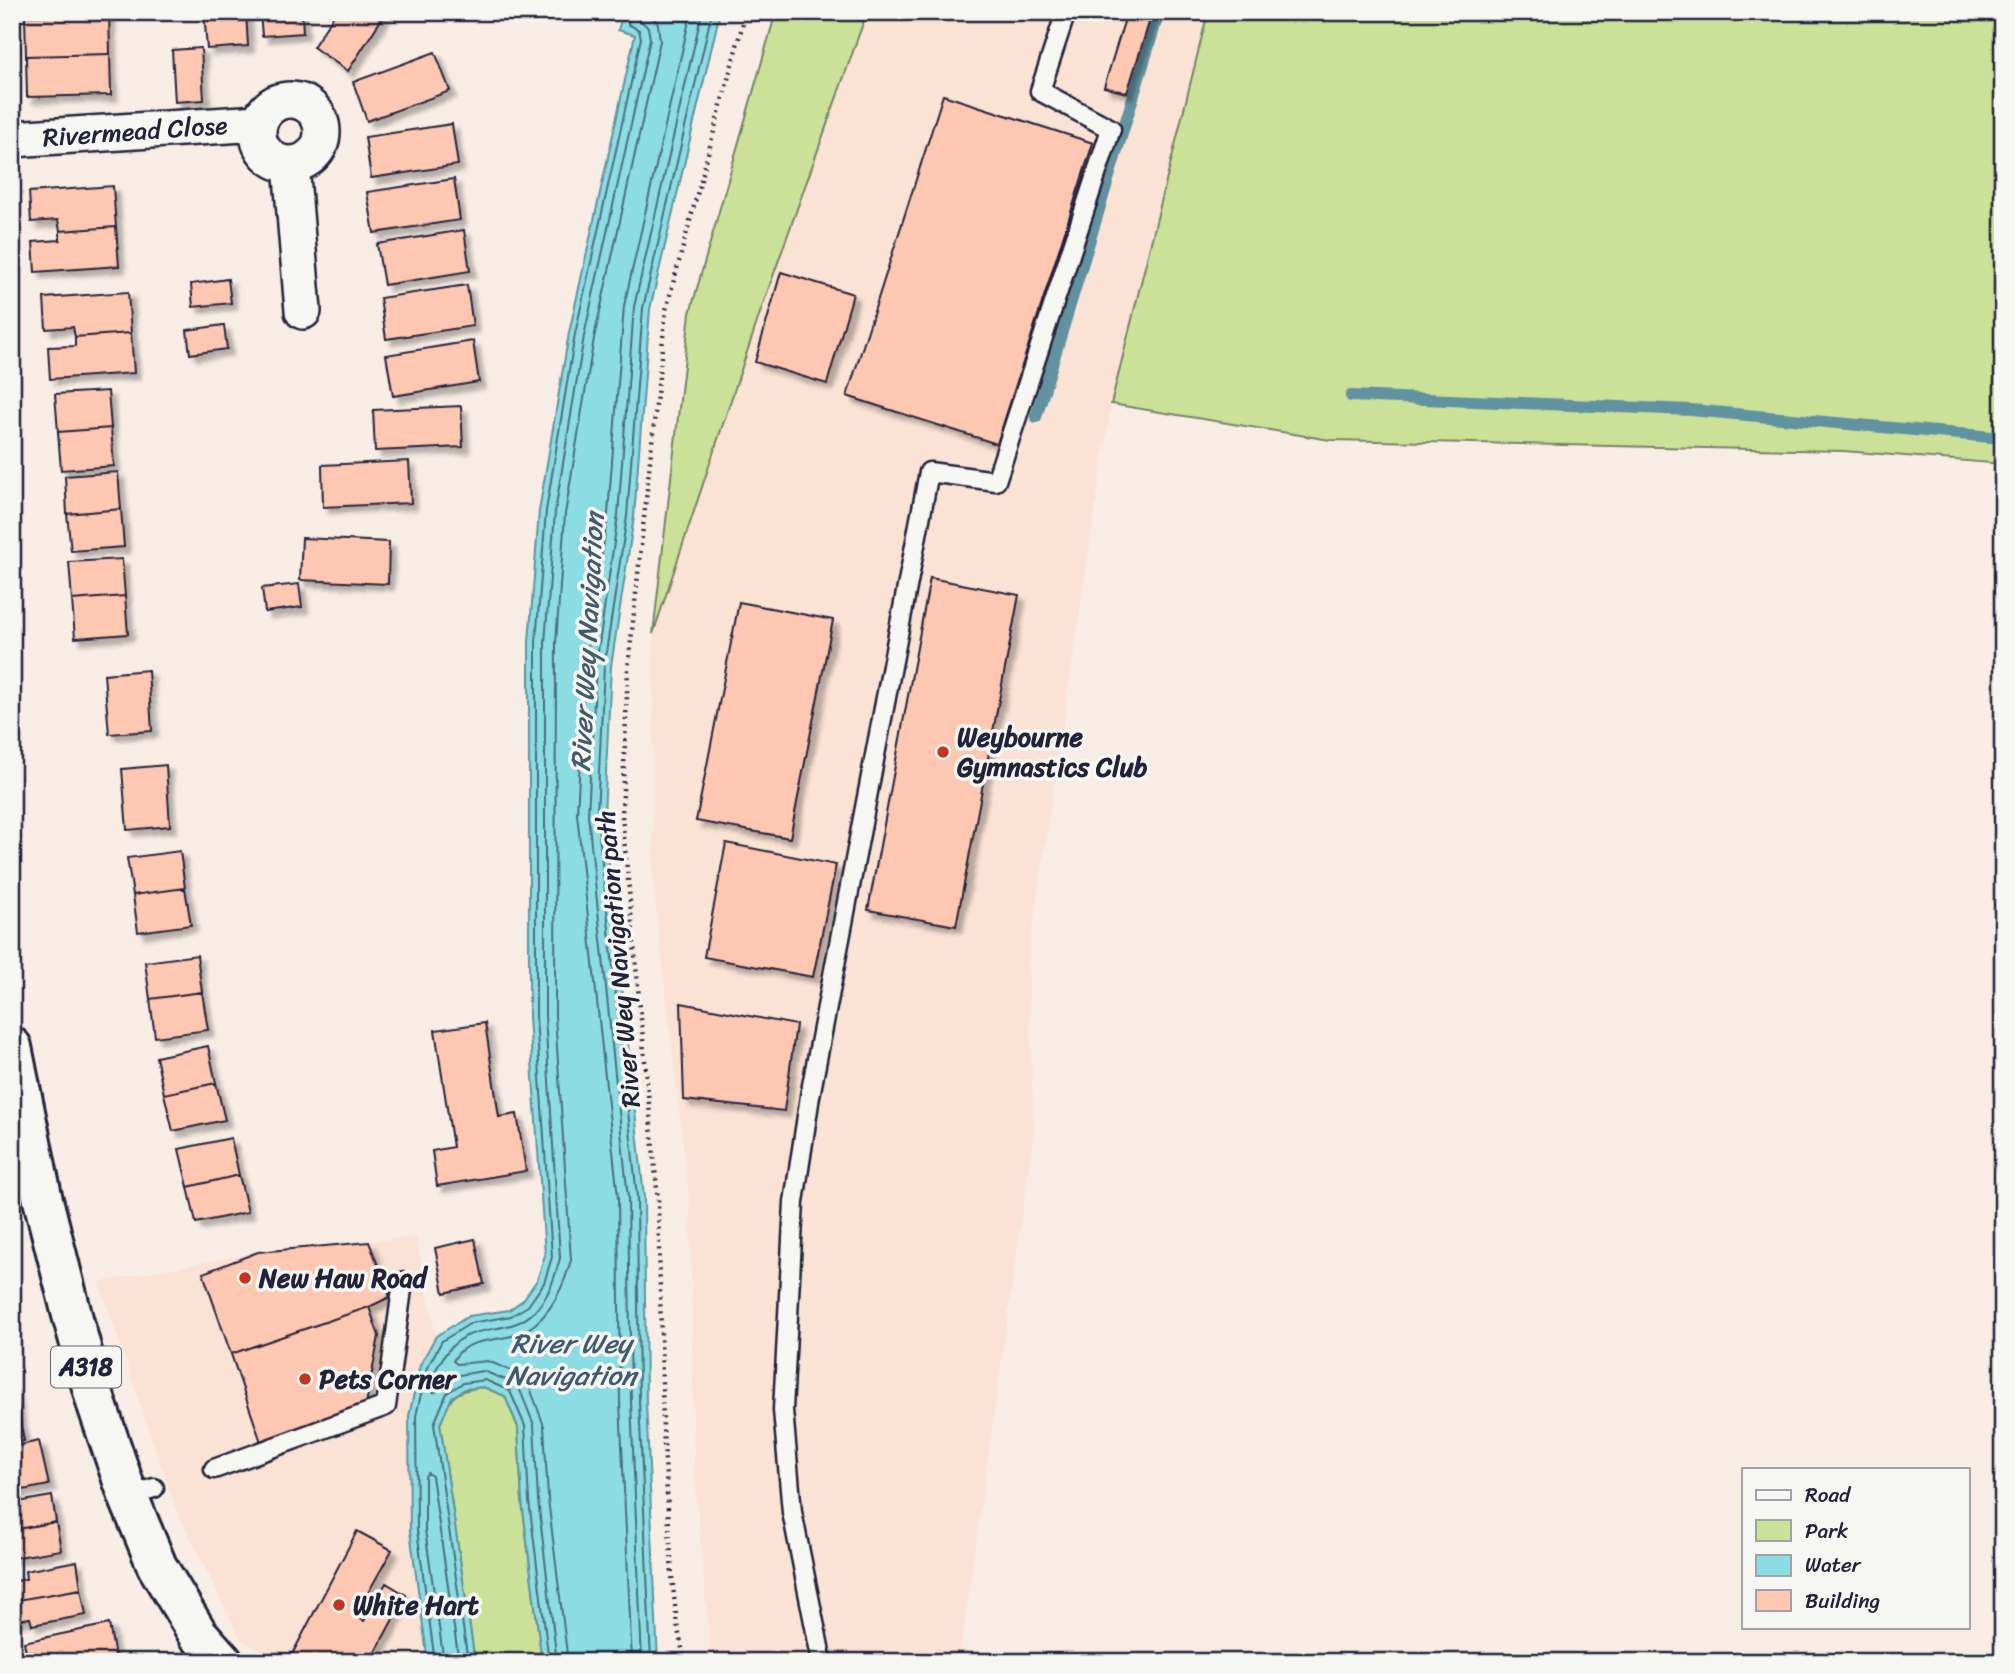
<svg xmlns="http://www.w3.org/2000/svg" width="2015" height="1674" viewBox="0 0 2015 1674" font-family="Sriracha,sans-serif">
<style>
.built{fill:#fae2d5}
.green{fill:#cae197;stroke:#768269;stroke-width:2}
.water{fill:#8bdde3;stroke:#6192a0;stroke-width:2}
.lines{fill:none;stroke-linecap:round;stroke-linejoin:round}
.shore{stroke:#4c6d7e;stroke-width:2}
.stream{stroke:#6192a0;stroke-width:12}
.building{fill:#fec7b1;stroke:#22223b;stroke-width:2;filter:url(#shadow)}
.lane-casing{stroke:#22223b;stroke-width:23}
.street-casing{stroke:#22223b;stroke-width:40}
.primary-casing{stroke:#22223b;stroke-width:44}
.path{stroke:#22223b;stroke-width:4.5;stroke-dasharray:2 5;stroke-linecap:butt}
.lane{stroke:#f6f6f2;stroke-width:18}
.street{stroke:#f6f6f2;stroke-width:35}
.primary{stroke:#f6f6f2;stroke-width:38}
.poi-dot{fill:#c8321e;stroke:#f6f6f2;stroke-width:2.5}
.labels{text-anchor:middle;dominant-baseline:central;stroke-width:7;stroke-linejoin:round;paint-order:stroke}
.shield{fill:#f6f6f2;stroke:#626272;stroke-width:2}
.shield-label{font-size:24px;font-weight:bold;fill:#22223b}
.street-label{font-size:26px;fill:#22223b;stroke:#f6f6f2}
.poi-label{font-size:26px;font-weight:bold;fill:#22223b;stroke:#f6f6f2;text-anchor:start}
.water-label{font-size:28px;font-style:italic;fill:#425a6d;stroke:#f6f6f2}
</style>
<defs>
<filter id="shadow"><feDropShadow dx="6" dy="6" stdDeviation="2" flood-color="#0004"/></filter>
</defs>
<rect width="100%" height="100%" fill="#f8ede5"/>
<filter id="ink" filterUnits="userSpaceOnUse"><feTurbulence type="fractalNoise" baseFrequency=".0143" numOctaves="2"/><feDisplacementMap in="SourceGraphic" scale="14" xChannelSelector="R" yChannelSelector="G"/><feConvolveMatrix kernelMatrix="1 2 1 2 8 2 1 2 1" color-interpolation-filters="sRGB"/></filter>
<g filter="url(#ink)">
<path class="built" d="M 867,12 L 1208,12 L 1111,404 L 1028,960 L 1034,1132 L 959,1662 L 711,1662 L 694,1469 L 690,1207 L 653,881 L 653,634 L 761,310 Z
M 416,1237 L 436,1336 L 420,1365 L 409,1416 L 410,1531 L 428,1662 L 286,1662 L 241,1640 L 175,1507 L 99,1282 L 258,1252 Z"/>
<path class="green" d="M 776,12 L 867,12 L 761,310 L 653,634 L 690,313 Z
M 1208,12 L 2003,12 L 2003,464 L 1844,451 L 1330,440 L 1111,404 Z
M 483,1387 L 505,1396 L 518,1427 L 522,1501 L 542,1662 L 475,1662 L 440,1424 C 452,1396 451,1391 483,1387 Z"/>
<path class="water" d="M 720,12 L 650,309 L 634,517 L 611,666 L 604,816 L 644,1197 L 646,1402 L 658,1662 L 542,1662 L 522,1501 L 518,1427 L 505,1396 L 483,1387 L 465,1389 L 452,1397 L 440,1424 L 475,1662 L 428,1662 L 410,1531 L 409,1416 L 420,1365 L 436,1336 L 469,1316 L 509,1310 L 523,1300 L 537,1280 L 545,1255 L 529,1017 L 529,642 L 539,511 L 569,333 L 635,35 L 618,30 L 623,13 Z"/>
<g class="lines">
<path class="shore" d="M 435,1662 L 417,1530 L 416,1416 L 427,1368 L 442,1341 L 471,1323 L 511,1316 L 528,1306 L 544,1283 L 552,1257 L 536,1017 L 536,642 L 546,511 L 575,334 L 641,38 L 639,30 L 628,24 L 629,12
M 444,1662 L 425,1530 L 425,1476 L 428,1473 L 432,1476 L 459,1662
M 468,1662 L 434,1424 L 447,1393 L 463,1383 L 485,1380 L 510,1391 L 525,1426 L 529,1501 L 549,1662
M 557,1662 L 538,1500 L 534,1425 L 520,1390 L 511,1382 L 483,1371 L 459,1375 L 442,1385 L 436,1392 L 433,1392 C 430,1381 435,1370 441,1361 C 466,1316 505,1340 534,1312 C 549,1297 555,1277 560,1258 L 545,1016 L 545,643 L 555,512 L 584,336 L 650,39 L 648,27 L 638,19 L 638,12
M 568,1662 L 548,1499 L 544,1426 L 529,1385 L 521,1375 L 488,1361 L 457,1364 L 453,1361 C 464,1337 498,1342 518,1334 C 549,1322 563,1289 571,1260 L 555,1016 L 556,643 L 565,514 L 594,338 L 660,41 L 658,24 L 649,12
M 632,1662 L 620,1402 L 618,1198 L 577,814 L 585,664 L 608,514 L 624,306 L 691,12
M 642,1662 L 631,1402 L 628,1198 L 588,815 L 596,665 L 618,515 L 634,307 L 702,12
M 651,1662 L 639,1402 L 637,1197 L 597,815 L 604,666 L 627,516 L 643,308 L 712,12"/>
<path class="stream" d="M 1351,396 L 1691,410 L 2003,438
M 1036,417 L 1159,12"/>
</g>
<path class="building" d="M 204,12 L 246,12 L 248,46 L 207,49 Z
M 260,12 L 302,12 L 303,33 L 262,36 Z
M 336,12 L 386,12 L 348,71 L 313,47 Z
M 1127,12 L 1152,13 L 1127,93 L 1104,87 Z
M 109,13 L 110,54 L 26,56 L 25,16 Z
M 201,48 L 204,100 L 175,102 L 172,50 Z
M 435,52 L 450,91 L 367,121 L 353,82 Z
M 110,54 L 111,95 L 27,97 L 26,56 Z
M 943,95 L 1093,143 L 997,444 L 847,396 Z
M 452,124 L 458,165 L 371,178 L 365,137 Z
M 454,179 L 460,220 L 374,233 L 367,192 Z
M 113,186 L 116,227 L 60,231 L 58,220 L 31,222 L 29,192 Z
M 116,227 L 119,266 L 35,272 L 33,242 L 60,240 L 60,231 Z
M 464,230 L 470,271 L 384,285 L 377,244 Z
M 781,272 L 853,294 L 827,384 L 755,362 Z
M 228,279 L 231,303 L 193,307 L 191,284 Z
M 467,285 L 473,326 L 386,339 L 380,298 Z
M 128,292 L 131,333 L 75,337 L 73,327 L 46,329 L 44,298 Z
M 224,325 L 227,349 L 190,354 L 187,330 Z
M 131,333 L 134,373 L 50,379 L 48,347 L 75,346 L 75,337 Z
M 473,341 L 479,382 L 393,396 L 386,355 Z
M 108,391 L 111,428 L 58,432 L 55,394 Z
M 461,406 L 463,447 L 375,451 L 373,410 Z
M 111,428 L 114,466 L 61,470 L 58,432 Z
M 409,461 L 411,503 L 323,507 L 322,465 Z
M 118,472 L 121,509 L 67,514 L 65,476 Z
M 121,509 L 124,547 L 71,551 L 67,514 Z
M 302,538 L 389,542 L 388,584 L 300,580 Z
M 122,559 L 125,596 L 72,600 L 69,562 Z
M 930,578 L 1019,595 L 956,926 L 868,910 Z
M 299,584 L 302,607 L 265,612 L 262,588 Z
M 125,596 L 128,634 L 75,638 L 72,600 Z
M 739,602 L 833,620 L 790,838 L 696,821 Z
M 148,670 L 152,731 L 109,734 L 104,674 Z
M 166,765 L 170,826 L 127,830 L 122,769 Z
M 726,843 L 836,865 L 813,977 L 704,957 Z
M 180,851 L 185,888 L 133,895 L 127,858 Z
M 185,888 L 191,925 L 138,932 L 133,895 Z
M 197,955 L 202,992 L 150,999 L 145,962 Z
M 202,992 L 208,1030 L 155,1037 L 150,999 Z
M 681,1003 L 796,1025 L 784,1111 L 684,1100 Z
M 485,1023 L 499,1117 L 517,1114 L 526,1171 L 437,1186 L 432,1151 L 453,1147 L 435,1030 Z
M 208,1046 L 216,1083 L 164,1094 L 156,1057 Z
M 216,1083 L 225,1120 L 173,1131 L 164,1094 Z
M 231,1138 L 239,1175 L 188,1187 L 179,1149 Z
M 239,1175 L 248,1212 L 196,1223 L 188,1187 Z
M 475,1239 L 484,1284 L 444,1293 L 435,1248 Z
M 369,1242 L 390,1297 L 369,1307 L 231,1354 L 203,1273 L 258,1252 Z
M 369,1307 L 379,1336 L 366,1404 L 261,1442 L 231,1354 Z
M 12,1387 L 14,1387 L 19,1414 L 12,1415 Z
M 19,1414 L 24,1441 L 12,1443 L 12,1415 Z
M 39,1441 L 49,1485 L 12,1492 L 12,1447 Z
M 52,1496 L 56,1522 L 12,1530 L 12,1503 Z
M 56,1522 L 61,1550 L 12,1558 L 12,1530 Z
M 357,1531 L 392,1550 L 355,1616 L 364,1621 L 386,1583 L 406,1595 L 370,1662 L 288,1662 Z
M 77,1561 L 81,1589 L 12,1601 L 12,1582 L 26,1579 L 25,1571 Z
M 81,1589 L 86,1615 L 32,1625 L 30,1618 L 12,1621 L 12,1601 Z
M 109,1624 L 116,1662 L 28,1662 L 24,1642 Z"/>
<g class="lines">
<defs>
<path id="lane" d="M 214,1469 L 386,1406 L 403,1282
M 128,1496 L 154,1488
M 822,1662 L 792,1512 L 783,1410 L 794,1202 L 810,1096 L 929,472 L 996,481 L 1111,129 L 1040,91 L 1066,12"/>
<path id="street" d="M258 132a32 32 0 1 1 64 0a32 32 0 1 1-64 0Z
M 12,139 L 259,123
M 291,164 L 303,311"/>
<path id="primary" d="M 12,1047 L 42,1196 L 72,1315 L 96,1402 L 128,1496 L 157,1566 L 198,1634 L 223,1662"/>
</defs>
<use href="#lane" class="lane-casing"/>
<use href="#street" class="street-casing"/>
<use href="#primary" class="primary-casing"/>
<path class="path" d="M 685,1662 L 677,1625 L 672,1576 L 663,1427 L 658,1200 L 622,816 L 628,669 L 666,310 L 746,12"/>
<use href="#lane" class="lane"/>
<use href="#street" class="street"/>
<use href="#primary" class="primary"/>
</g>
</g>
<g class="poi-dot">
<circle cx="943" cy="752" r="7"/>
<circle cx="245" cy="1278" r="7"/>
<circle cx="305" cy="1379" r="7"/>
<circle cx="339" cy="1605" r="7"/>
</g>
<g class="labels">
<rect class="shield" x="51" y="1346.5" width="70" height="41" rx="5"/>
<g class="shield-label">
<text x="86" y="1367">A318</text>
</g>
<g class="street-label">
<text transform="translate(135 131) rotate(-4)">Rivermead Close</text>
<text transform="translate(618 959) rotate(-95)">River Wey Navigation path</text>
</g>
<g class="poi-label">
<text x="957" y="737">Weybourne<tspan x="957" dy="30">Gymnastics Club</tspan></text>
<text x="259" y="1278">New Haw Road</text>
<text x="319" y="1379">Pets Corner</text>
<text x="353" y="1605">White Hart</text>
</g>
<g class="water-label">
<text transform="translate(587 642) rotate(-87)">River Wey Navigation</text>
<text x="571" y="1343">River Wey<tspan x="571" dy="32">Navigation</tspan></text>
</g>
</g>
<rect width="2015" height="1674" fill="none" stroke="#f6f6f2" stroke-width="42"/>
<rect x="21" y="21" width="1973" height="1632" fill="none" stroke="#22223b" stroke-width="2.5" filter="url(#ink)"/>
<rect x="1742" y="1468" width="228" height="161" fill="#f6f6f2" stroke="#a1a1a9" stroke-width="2"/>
<rect x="1756" y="1490" width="35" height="10" fill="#f6f6f2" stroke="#a1a1a9" stroke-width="2"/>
<text x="1805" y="1502" font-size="21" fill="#22223b">Road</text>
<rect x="1756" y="1520" width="35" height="21" fill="#cae197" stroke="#a1a1a9" stroke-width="2"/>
<text x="1805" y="1538" font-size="21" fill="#22223b">Park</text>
<rect x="1756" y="1555" width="35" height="21" fill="#8bdde3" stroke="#a1a1a9" stroke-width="2"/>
<text x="1805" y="1572" font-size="21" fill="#22223b">Water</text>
<rect x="1756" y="1590" width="35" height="21" fill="#fec7b1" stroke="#a1a1a9" stroke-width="2"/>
<text x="1805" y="1608" font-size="21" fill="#22223b">Building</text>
</svg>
